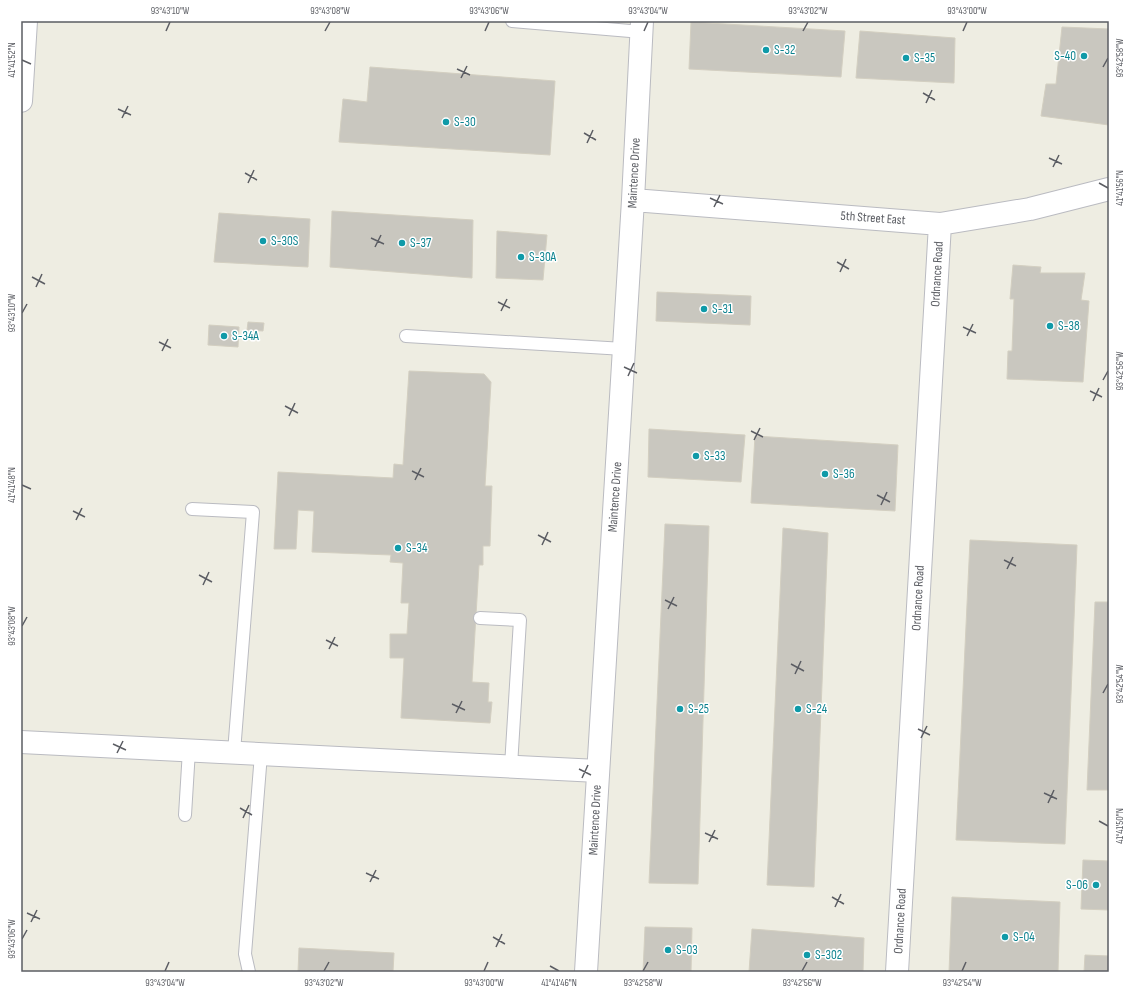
<svg xmlns="http://www.w3.org/2000/svg" width="1130" height="993" viewBox="0 0 1130 993" font-family="'Sofia Sans Condensed',sans-serif">
<style>
.building{fill:#c9c7bf;stroke:#d3cfc1}
.lines{fill:none;stroke-linecap:round;stroke-linejoin:round}
.service-casing{stroke:#babbc1;stroke-width:14}
.minor-casing{stroke:#babbc1;stroke-width:24}
.service{stroke:#fff;stroke-width:12}
.minor{stroke:#fff;stroke-width:22}
.ticks{fill:none;stroke:#5b5d63;stroke-width:1.5}
.culture-dot{fill:#0f9aa8;stroke:#fff;stroke-width:1.5}
.labels{text-anchor:middle;dominant-baseline:central;stroke-width:3;stroke-linejoin:round;paint-order:stroke}
.culture-label{font-size:13px;fill:#0d838f;stroke:#fff;text-anchor:start}
.street-label{font-size:13px;fill:#5b5d63;stroke:#fff}
.neatline{fill:none;stroke:#5b5d63;stroke-width:1.5}
.ticks-label{font-size:10px;text-anchor:middle;fill:#5b5d63}
</style>
<rect width="100%" height="100%" fill="#eeede2"/>
<path class="building" d="M 691,22 L 845,31 L 841,77 L 689,69 Z
M 1062,27 L 1109,29 L 1109,125 L 1041,116 L 1046,84 L 1056,84 Z
M 860,31 L 955,38 L 954,83 L 856,78 Z
M 370,67 L 555,81 L 550,155 L 339,142 L 343,99 L 367,102 Z
M 332,211 L 473,220 L 472,278 L 330,267 Z
M 219,213 L 310,219 L 308,267 L 214,262 Z
M 497,231 L 547,235 L 543,280 L 496,278 Z
M 1013,265 L 1041,267 L 1040,273 L 1085,273 L 1081,300 L 1089,301 L 1083,382 L 1007,379 L 1008,351 L 1012,351 L 1014,299 L 1010,299 Z
M 657,292 L 751,296 L 750,325 L 656,321 Z
M 248,322 L 264,323 L 263,331 L 247,330 Z
M 209,325 L 239,327 L 238,347 L 208,345 Z
M 409,371 L 484,374 L 491,382 L 485,486 L 492,486 L 490,546 L 483,546 L 483,565 L 479,565 L 472,682 L 489,683 L 488,702 L 492,702 L 490,723 L 401,718 L 404,658 L 390,658 L 390,634 L 407,634 L 409,603 L 401,603 L 403,563 L 390,562 L 391,555 L 312,552 L 314,511 L 298,510 L 296,549 L 274,549 L 278,472 L 393,478 L 394,464 L 403,465 Z
M 649,429 L 745,435 L 741,482 L 648,477 Z
M 755,436 L 898,445 L 895,511 L 751,503 Z
M 665,524 L 709,526 L 698,884 L 649,883 Z
M 783,528 L 828,533 L 814,887 L 767,885 Z
M 970,540 L 1077,545 L 1065,844 L 956,840 Z
M 1095,602 L 1109,602 L 1109,790 L 1087,790 Z
M 1083,860 L 1109,861 L 1109,910 L 1081,909 Z
M 952,897 L 1060,902 L 1058,972 L 949,972 Z
M 645,927 L 692,928 L 691,972 L 643,972 Z
M 752,929 L 864,938 L 863,972 L 749,972 Z
M 299,948 L 394,953 L 393,972 L 298,972 Z
M 1085,955 L 1109,956 L 1109,972 L 1084,972 Z"/>
<g class="lines">
<defs>
<path id="service" d="M 512,21 L 642,32
M 406,336 L 624,349
M 192,509 L 253,512 L 234,752
M 480,618 L 520,620 L 511,766
M 185,815 L 189,750
M 249,972 L 245,954 L 261,754"/>
<path id="minor" d="M 21,101 L 26,21
M 633,200 L 940,224 L 1030,209 L 1109,189
M 21,742 L 598,771
M 586,972 L 633,200 L 642,21
M 897,972 L 940,224"/>
</defs>
<use href="#service" class="service-casing"/>
<use href="#minor" class="minor-casing"/>
<use href="#service" class="service"/>
<use href="#minor" class="minor"/>
</g>
<path class="ticks" d="M 166,31 L 170,22M 325,31 L 330,22M 485,31 L 489,22M 644,31 L 648,22M 803,31 L 808,22M 963,31 L 967,22M 22,60 L 31,64M 1103,67 L 1108,58M 457,69 L 470,75M 461,78 L 467,66M 923,93 L 935,100M 926,103 L 932,90M 118,109 L 131,115M 122,118 L 128,106M 584,133 L 596,140M 587,143 L 593,130M 1049,158 L 1062,164M 1053,167 L 1059,155M 245,173 L 257,180M 248,183 L 254,170M 1099,183 L 1108,188M 710,198 L 723,204M 714,207 L 720,195M 371,238 L 384,244M 375,247 L 381,235M 837,262 L 849,269M 840,272 L 846,259M 32,277 L 45,284M 36,287 L 42,274M 498,302 L 510,308M 501,311 L 507,299M 22,313 L 27,304M 963,327 L 976,333M 967,336 L 973,324M 159,342 L 171,348M 162,351 L 168,339M 624,367 L 637,373M 628,376 L 634,363M 1103,380 L 1108,371M 1090,391 L 1102,397M 1093,401 L 1099,388M 285,406 L 298,413M 289,416 L 295,403M 751,431 L 763,437M 754,440 L 760,428M 412,471 L 424,477M 415,480 L 421,468M 22,485 L 31,489M 877,495 L 890,502M 881,505 L 887,492M 73,511 L 85,517M 76,520 L 82,508M 538,535 L 551,542M 542,545 L 548,532M 1004,560 L 1016,566M 1007,569 L 1013,557M 199,575 L 212,582M 203,585 L 209,572M 665,600 L 677,606M 668,609 L 674,597M 22,626 L 27,617M 326,640 L 338,646M 329,649 L 335,637M 791,664 L 804,671M 795,674 L 801,661M 1103,693 L 1108,684M 452,704 L 465,710M 456,713 L 462,701M 918,729 L 930,735M 921,738 L 927,726M 113,744 L 126,750M 117,753 L 123,741M 579,769 L 591,775M 582,778 L 588,765M 1044,793 L 1057,799M 1048,803 L 1054,790M 240,808 L 252,815M 243,818 L 249,805M 1099,821 L 1108,826M 705,833 L 718,839M 709,842 L 715,830M 366,873 L 379,879M 370,882 L 376,870M 832,897 L 844,904M 835,907 L 841,894M 27,913 L 40,919M 31,922 L 37,910M 493,937 L 505,944M 22,939 L 27,930M 496,947 L 502,934M 550,966 L 559,971M 165,971 L 169,962M 324,971 L 329,962M 484,971 L 488,962M 643,971 L 648,962M 802,971 L 807,962M 962,971 L 966,962"/>
<g class="culture-dot">
<circle cx="766" cy="50" r="4"/>
<circle cx="1084" cy="56" r="4"/>
<circle cx="906" cy="58" r="4"/>
<circle cx="446" cy="122" r="4"/>
<circle cx="263" cy="241" r="4"/>
<circle cx="402" cy="243" r="4"/>
<circle cx="521" cy="257" r="4"/>
<circle cx="704" cy="309" r="4"/>
<circle cx="1050" cy="326" r="4"/>
<circle cx="224" cy="336" r="4"/>
<circle cx="696" cy="456" r="4"/>
<circle cx="825" cy="474" r="4"/>
<circle cx="398" cy="548" r="4"/>
<circle cx="680" cy="709" r="4"/>
<circle cx="798" cy="709" r="4"/>
<circle cx="1096" cy="885" r="4"/>
<circle cx="1005" cy="937" r="4"/>
<circle cx="668" cy="950" r="4"/>
<circle cx="807" cy="955" r="4"/>
</g>
<g class="labels">
<g class="culture-label">
<text x="774" y="50">S-32</text>
<text x="1076" y="56" text-anchor="end">S-40</text>
<text x="914" y="58">S-35</text>
<text x="454" y="122">S-30</text>
<text x="271" y="241">S-30S</text>
<text x="410" y="243">S-37</text>
<text x="529" y="257">S-30A</text>
<text x="712" y="309">S-31</text>
<text x="1058" y="326">S-38</text>
<text x="232" y="336">S-34A</text>
<text x="704" y="456">S-33</text>
<text x="833" y="474">S-36</text>
<text x="406" y="548">S-34</text>
<text x="688" y="709">S-25</text>
<text x="806" y="709">S-24</text>
<text x="1088" y="885" text-anchor="end">S-06</text>
<text x="1013" y="937">S-04</text>
<text x="676" y="950">S-03</text>
<text x="815" y="955">S-302</text>
</g>
<g class="street-label">
<text transform="translate(634 173) rotate(-87)">Maintence Drive</text>
<text transform="translate(873 218) rotate(4)">5th Street East</text>
<text transform="translate(937 274) rotate(-87)">Ordnance Road</text>
<text transform="translate(615 497) rotate(-86)">Maintence Drive</text>
<text transform="translate(918 598) rotate(-87)">Ordnance Road</text>
<text transform="translate(595 820) rotate(-87)">Maintence Drive</text>
<text transform="translate(900 921) rotate(-87)">Ordnance Road</text>
</g>
</g>
<rect width="1130" height="993" fill="none" stroke="#ffffff" stroke-width="44"/>
<rect x="22" y="22" width="1086" height="949" class="neatline"/>
<g class="ticks-label">
<text x="170" y="14">93°43'10"W</text>
<text x="330" y="14">93°43'08"W</text>
<text x="489" y="14">93°43'06"W</text>
<text x="648" y="14">93°43'04"W</text>
<text x="808" y="14">93°43'02"W</text>
<text x="967" y="14">93°43'00"W</text>
<text transform="translate(1119 58) rotate(-90)" y="4">93°42'58"W</text>
<text transform="translate(11 60) rotate(-90)" y="4">41°41'52"N</text>
<text transform="translate(1119 188) rotate(-90)" y="4">41°41'56"N</text>
<text transform="translate(11 313) rotate(-90)" y="4">93°43'10"W</text>
<text transform="translate(1119 371) rotate(-90)" y="4">93°42'56"W</text>
<text transform="translate(11 485) rotate(-90)" y="4">41°41'48"N</text>
<text transform="translate(11 626) rotate(-90)" y="4">93°43'08"W</text>
<text transform="translate(1119 684) rotate(-90)" y="4">93°42'54"W</text>
<text transform="translate(1119 826) rotate(-90)" y="4">41°41'50"N</text>
<text transform="translate(11 939) rotate(-90)" y="4">93°43'06"W</text>
<text x="165" y="986">93°43'04"W</text>
<text x="324" y="986">93°43'02"W</text>
<text x="484" y="986">93°43'00"W</text>
<text x="559" y="986">41°41'46"N</text>
<text x="643" y="986">93°42'58"W</text>
<text x="802" y="986">93°42'56"W</text>
<text x="962" y="986">93°42'54"W</text>
</g>
</svg>
